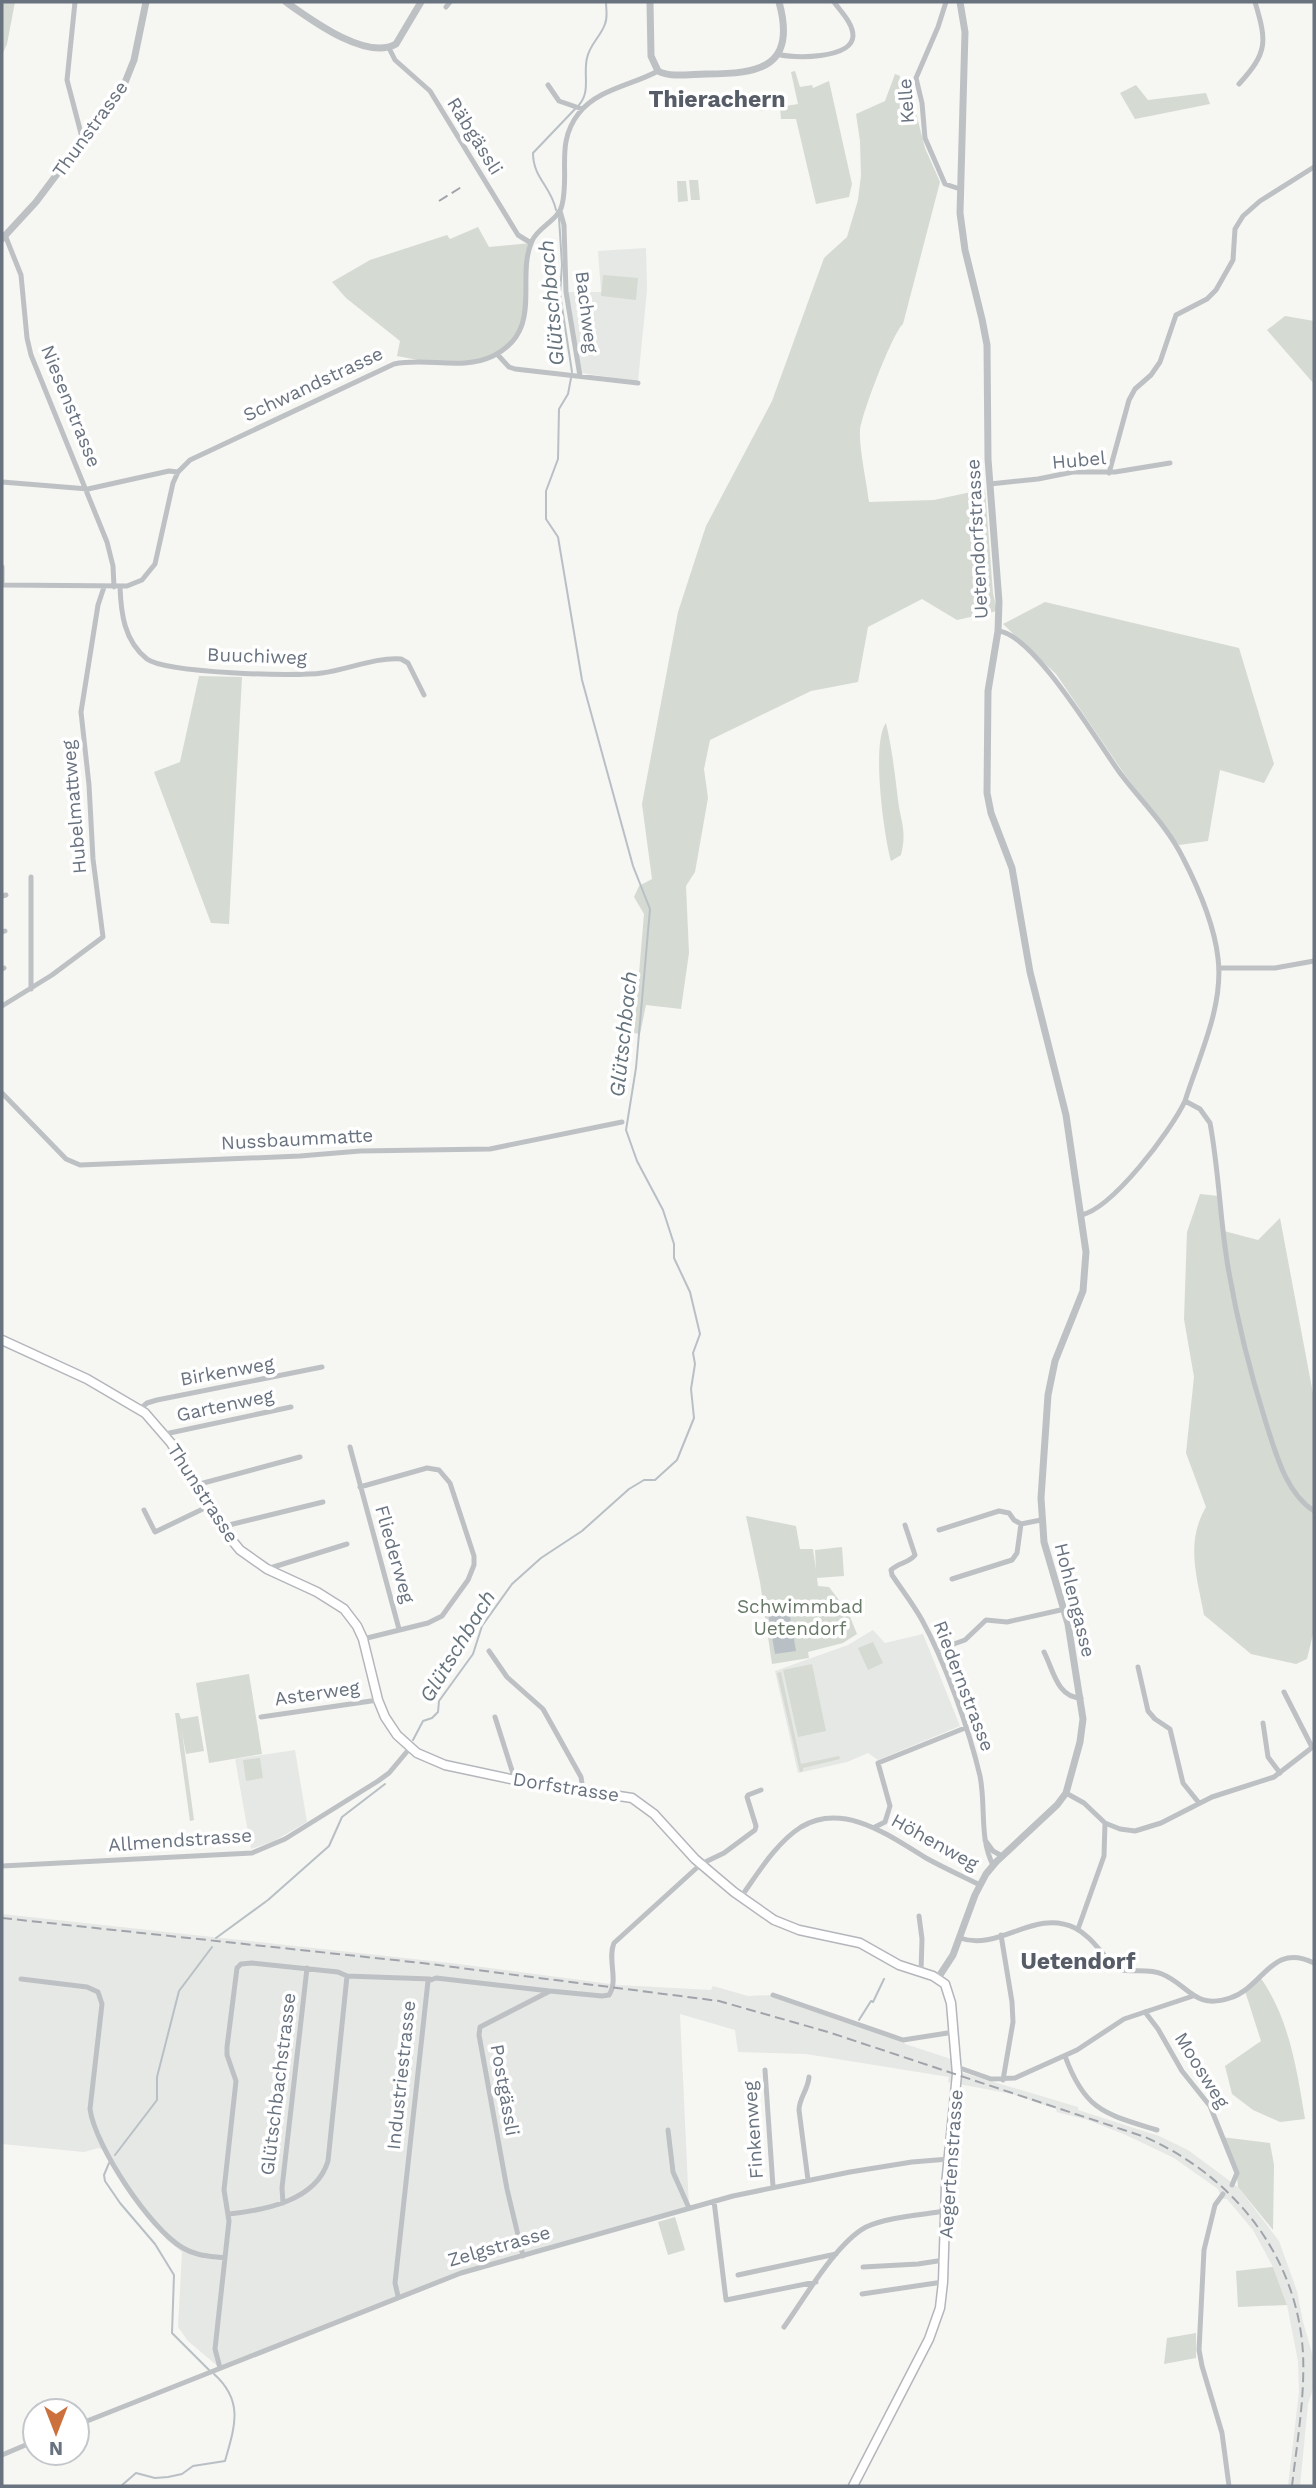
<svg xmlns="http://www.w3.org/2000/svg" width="1316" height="2488" viewBox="0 0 1316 2488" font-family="'Work Sans',sans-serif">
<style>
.built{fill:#e6e8e6}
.green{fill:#d5dad3}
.water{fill:#b8c0c5}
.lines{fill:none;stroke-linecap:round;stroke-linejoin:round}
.stream{stroke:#b8c0c5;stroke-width:2}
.secondary-casing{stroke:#b3b6bb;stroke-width:11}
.minor{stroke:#bec1c4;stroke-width:5}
.tertiary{stroke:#bec1c4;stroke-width:7}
.secondary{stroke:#fff;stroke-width:8}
.rail{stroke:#a0a4aa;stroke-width:2;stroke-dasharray:10 5;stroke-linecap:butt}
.labels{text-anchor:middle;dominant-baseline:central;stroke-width:7;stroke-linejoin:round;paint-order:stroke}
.street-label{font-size:19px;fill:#697380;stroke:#fff}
.park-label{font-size:19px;fill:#687867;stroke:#fff}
.water-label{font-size:21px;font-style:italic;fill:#65737d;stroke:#fff}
.quarter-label{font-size:23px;font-weight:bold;fill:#565d67;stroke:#fff}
</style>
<rect width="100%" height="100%" fill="#f6f6f3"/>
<path class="built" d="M 646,248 L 647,290 L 638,381 L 581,373 L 568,292 L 601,292 L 598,251 Z
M 873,1630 L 885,1643 L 923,1634 L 960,1726 L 878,1760 L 868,1753 L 847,1762 L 798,1773 L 775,1671 L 848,1645 Z
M 295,1750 L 307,1822 L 274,1841 L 251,1849 L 235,1759 Z
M 2,1914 L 459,1964 L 618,1985 L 711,1990 L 713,1986 L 748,1996 L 773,1995 L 903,2040 L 905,2044 L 957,2061 L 960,2072 L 1078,2107 L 1078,2110 L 1159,2136 L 1188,2150 L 1238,2187 L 1279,2241 L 1297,2291 L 1303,2322 L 1314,2360 L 1314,2386 L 1308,2404 L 1300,2486 L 1288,2486 L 1299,2392 L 1298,2361 L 1287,2305 L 1273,2267 L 1253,2230 L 1227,2199 L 1222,2199 L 1218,2189 L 1174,2158 L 1126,2135 L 1088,2120 L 1057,2112 L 1056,2109 L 1012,2094 L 948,2082 L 949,2077 L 806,2054 L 738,2052 L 735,2030 L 680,2014 L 689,2208 L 461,2273 L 220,2368 L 188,2341 L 178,2327 L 182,2252 L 167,2240 L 132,2198 L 104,2150 L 98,2148 L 84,2152 L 2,2144 Z"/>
<path class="green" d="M 2,2 L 15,2 L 7,44 L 2,55 Z
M 795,71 L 800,87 L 812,85 L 813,88 L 829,81 L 852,184 L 849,197 L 816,204 L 796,119 L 781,119 L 780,108 L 761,111 L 760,106 L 765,105 L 767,109 L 798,104 L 791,72 Z
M 895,74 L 900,76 L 899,85 L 906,112 L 916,113 L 925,148 L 940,182 L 903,324 C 893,332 861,415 860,431 C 859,448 867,484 869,502 L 934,500 L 985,489 L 993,593 L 997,611 L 957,620 L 922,599 L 868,627 L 858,682 L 811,691 L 710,740 L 704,769 L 708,798 L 695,872 L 686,886 L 689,953 L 681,1009 L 646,1005 L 640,1034 L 634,1033 L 644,914 L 634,897 L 639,886 L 652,879 L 642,804 L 678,612 L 706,526 L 772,401 L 824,258 L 847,237 L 858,200 L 861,175 L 860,141 L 856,114 L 885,101 Z
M 1136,85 L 1148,100 L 1206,93 L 1210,104 L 1135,119 L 1120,93 Z
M 689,180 L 698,180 L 700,200 L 691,200 Z
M 677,181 L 686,181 L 688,201 L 678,202 Z
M 478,227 L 489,247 L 531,243 C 527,261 529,279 527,297 C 519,371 454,368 397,356 L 400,341 L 346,298 L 332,282 L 370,260 L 447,235 L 450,239 Z
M 603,275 L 638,278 L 636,300 L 601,296 Z
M 1285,316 L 1314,321 L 1314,384 L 1267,330 Z
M 1045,602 L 1239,648 L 1274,764 L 1264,783 L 1220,770 L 1208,841 L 1179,845 L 1125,775 L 1056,674 L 1003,624 Z
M 199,676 L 242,677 L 229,924 L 211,923 L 154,772 L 180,762 Z
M 886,723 C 892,749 895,774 898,800 C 901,823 907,831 901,855 L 891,861 C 884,836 871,742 886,723 Z
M 1200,1194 L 1218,1196 L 1224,1231 L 1258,1240 L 1280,1218 L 1314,1399 L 1314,1630 L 1307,1659 L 1296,1664 L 1251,1654 L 1204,1615 C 1197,1576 1185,1543 1206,1507 L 1186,1453 L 1194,1377 L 1184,1319 L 1187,1232 Z
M 746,1516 L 796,1526 L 800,1549 L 813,1549 L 816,1570 L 815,1550 L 842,1547 L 844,1576 L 817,1578 L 818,1586 L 829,1587 L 848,1612 L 857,1634 L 843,1643 L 808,1652 L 809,1658 L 772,1664 L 760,1582 Z
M 873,1642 L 883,1663 L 868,1670 L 858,1648 Z
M 812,1664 L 826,1731 L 798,1737 L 783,1670 Z
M 781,1672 L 801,1764 L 839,1756 L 840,1759 L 803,1768 L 803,1771 L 800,1772 L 777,1673 Z
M 249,1674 L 262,1754 L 209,1763 L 196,1683 Z
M 175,1713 L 179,1713 L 181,1719 L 198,1716 L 204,1751 L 186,1754 L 182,1732 L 194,1820 L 190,1821 Z
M 260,1758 L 263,1778 L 246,1781 L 243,1760 Z
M 1260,1977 C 1289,2017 1297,2070 1305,2119 L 1280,2122 L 1253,2110 L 1232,2094 L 1225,2066 L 1261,2041 L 1245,1991 Z
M 1221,2137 L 1270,2143 L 1274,2165 L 1273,2230 L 1238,2187 L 1237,2177 Z
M 675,2217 L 685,2250 L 668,2255 L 658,2222 Z
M 1273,2267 L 1287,2305 L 1238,2307 L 1236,2271 Z
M 1196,2333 L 1196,2358 L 1164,2364 L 1167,2338 Z"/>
<path class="water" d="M 789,1610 L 796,1651 L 775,1654 L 768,1613 Z"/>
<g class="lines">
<path class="stream" d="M 579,105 C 591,91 583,75 587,58 C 590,44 601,36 605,24 C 608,17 606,9 606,2
M 556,210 C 551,186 533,178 533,153 L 575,109
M 559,218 L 562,265 L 560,294 L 572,372
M 413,1740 L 423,1721 L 432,1718 L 438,1712 L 439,1701 L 473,1654 L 482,1626 L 512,1584 L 541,1558 L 582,1531 L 629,1489 L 644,1480 L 655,1480 L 677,1460 L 694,1418 L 691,1389 L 695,1364 L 693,1353 L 700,1334 L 690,1292 L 674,1258 L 674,1244 L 663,1210 L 637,1161 L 626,1130 L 636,1068 L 650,909 L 633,866 L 582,680 L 558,537 L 546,519 L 546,491 L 558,459 L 559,409 L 568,394 L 571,378
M 216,1938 L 268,1900 L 329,1846 L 342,1817 L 385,1784
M 859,2020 L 871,2001 L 873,2002 L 884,1979
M 115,2155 L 157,2100 L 157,2077 L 179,1991 L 212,1947
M 109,2163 L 104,2175 L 105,2181 L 120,2203 L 155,2244 L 174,2275 L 172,2333 L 209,2370
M 121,2486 L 136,2473 L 155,2478 L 168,2477 L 182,2474 L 193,2466 L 225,2461 C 235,2426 244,2401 214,2374"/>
<defs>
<path id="secondary" d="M 2,1340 L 87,1379 L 145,1413 L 171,1443 L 221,1527 L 240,1550 L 267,1569 L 317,1592 L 344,1609 L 357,1626 L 363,1639 L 378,1700 L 385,1717 L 397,1735 L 417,1753 L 445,1765 L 515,1780 L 632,1798 L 654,1814 L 695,1859 L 734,1892 L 774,1920 L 799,1930 L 860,1943 L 899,1965 L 933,1976 L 945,1984 L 951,2003 L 957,2074 L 946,2185 L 943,2282 L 940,2308 L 929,2339 L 853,2486"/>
</defs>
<use href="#secondary" class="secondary-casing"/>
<path class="minor" d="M 75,2 L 67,80 L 83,141
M 946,2 L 938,27 L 916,78 L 922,103 L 925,138 L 945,184 L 960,189
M 446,7 L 450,2
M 389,48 L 395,60 L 430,91 L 518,235 L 531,243
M 777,54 C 793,59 852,59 853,36 C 853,23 841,12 834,2
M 1239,84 C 1268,52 1267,42 1255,2
M 548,85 L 559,101 L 582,109
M 560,211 L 564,225 L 566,292 L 580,376
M 5,235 L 21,275 L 27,338 L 31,355 L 107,542 L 113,566 L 114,587
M 497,354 L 509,367 L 515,369 L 638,383
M 1109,473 L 1129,400 L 1135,389 L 1151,375 L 1160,362 L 1176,315 L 1207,299 L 1216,290 L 1233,260 L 1235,229 L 1243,216 L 1260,201 L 1314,167
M 2,482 L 88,489 L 169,471 L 178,472
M 990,484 L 1038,479 L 1073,472 L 1115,472 L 1170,463
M 2,567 L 2,585
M 2,585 L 127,586 L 142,580 L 155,564 L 173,483 L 178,472 L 190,460 L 394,364 C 427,357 462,371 493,356 C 545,330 515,279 532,241 C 538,227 559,220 562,205 C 570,173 555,143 579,113 C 598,89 633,85 658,71
M 120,587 C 121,613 124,641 147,659 C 166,673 295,677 322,673 C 347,670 375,657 401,659 L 408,663 L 424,695
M 998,631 C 1033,633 1098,743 1120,773 C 1141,801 1168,827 1183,858 C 1199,889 1214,923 1218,958 C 1224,1006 1199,1056 1185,1101 C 1171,1131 1112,1209 1081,1215
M 2,896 L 6,895
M 2,932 L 5,931
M 1219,968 L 1275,968 L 1314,961
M 2,969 L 4,968
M 31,989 L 31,877
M 2,1006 L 52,975 L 103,937 L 93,859 L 89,785 L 81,712 L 98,605 L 104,587
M 2,1093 L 66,1159 L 80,1165 L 300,1156 L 360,1151 L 490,1149 L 622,1122
M 1185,1101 L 1200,1109 L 1210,1123 C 1219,1171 1220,1220 1228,1267 C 1237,1320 1250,1372 1266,1423 C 1276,1454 1286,1493 1314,1511
M 140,1409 L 147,1403 L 157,1400 L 322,1367
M 165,1434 L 291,1407
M 350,1447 L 399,1629
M 196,1485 L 300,1457
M 360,1487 L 427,1468 L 439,1470 L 450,1483 L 474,1556 L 474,1565 L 468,1580 L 442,1616 L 428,1623 L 363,1639
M 144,1510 L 155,1532 L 209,1506
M 905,1525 L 915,1555 C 909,1563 898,1563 891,1570 L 892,1575 C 902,1590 913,1604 922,1620 C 945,1662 969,1729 980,1776 C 986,1805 979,1838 993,1865
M 221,1527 L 323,1502
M 939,1530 L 999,1511 L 1009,1513 L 1014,1520 L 1021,1524 L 1041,1520
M 267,1569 L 347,1544
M 952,1579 L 1012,1560 L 1017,1553 L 1021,1524
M 937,1650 L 965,1640 L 986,1620 L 1007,1622 L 1065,1609
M 489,1651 L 507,1677 L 543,1709 L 581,1777 L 583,1790
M 1044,1652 C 1053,1669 1057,1698 1081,1698
M 1138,1667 L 1148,1711 L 1155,1719 L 1170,1729 L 1183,1783 L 1199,1803
M 1284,1692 L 1312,1747
M 261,1717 L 378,1700
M 495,1717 L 515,1780
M 1263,1723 L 1268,1757 L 1280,1773
M 1066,1793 L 1084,1803 L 1105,1823 L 1120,1829 L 1135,1831 L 1161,1823 L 1212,1797 L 1274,1777 L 1314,1746
M 875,1827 L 885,1822 L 890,1806 L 878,1763 L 965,1728
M 985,1840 L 993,1851 L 1002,1856
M 2,1866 L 252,1853 L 285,1839 L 378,1781 L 389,1773 L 410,1748
M 741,1897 C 758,1873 776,1843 801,1827 C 844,1801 891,1837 926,1858 C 944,1868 962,1876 980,1885
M 919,1916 L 922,1939 L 921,1972
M 1078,1929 L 1104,1856 L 1105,1823
M 1001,1935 L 1012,2002 L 1013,2022 L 1003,2080
M 960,1938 C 999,1952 1034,1908 1075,1928 C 1093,1937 1103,1957 1118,1969 C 1132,1973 1149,1968 1162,1974 C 1189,1985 1194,2010 1230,1998 C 1264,1987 1271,1942 1314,1963
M 21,1979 L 87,1987 L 98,1992 L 102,2004 L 90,2109 C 95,2146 150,2229 183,2248 C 196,2256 210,2256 225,2258
M 773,1995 L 903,2040 L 954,2032
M 1145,2012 L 1158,2029 L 1182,2071 L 1210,2106 L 1237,2173 L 1232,2185
M 1065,2056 C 1085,2111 1105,2114 1157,2130
M 957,2067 L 991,2079 L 1015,2078 L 1077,2050 L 1124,2019 L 1193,1996
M 765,2070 L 773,2187
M 668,2130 L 673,2172 L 689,2208
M 808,2180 L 799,2110 C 799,2098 808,2090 809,2077
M 1223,2194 L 1215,2205 L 1204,2250 L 1199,2350 L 1202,2366 L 1222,2433 L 1229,2486
M 714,2201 L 726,2300 L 816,2282
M 283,2203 L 282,2188 L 307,1968
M 229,2214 C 265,2210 316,2201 328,2161 L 347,1976
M 523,2256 L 507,2189 L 479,2035 L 480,2027 L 550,1991 L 602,1996 L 609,1995 C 619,1980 607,1959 614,1943 L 701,1864 L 724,1853 L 755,1830 L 756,1826 L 747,1797 L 748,1795 L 761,1790
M 863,2267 L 918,2264 L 944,2260
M 738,2275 L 836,2254
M 862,2294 L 943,2282
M 398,2296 L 395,2283 L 428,1981 L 436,1978 L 550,1991
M 784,2327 C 804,2299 836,2243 866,2227 C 887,2217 922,2215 945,2211
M 220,2368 L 215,2349 L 229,2221 L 224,2190 L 236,2081 L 227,2055 L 227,2047 L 237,1968 L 241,1964 L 252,1963 L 338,1972 L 347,1976 L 430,1979
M 77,2425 L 461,2273 L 733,2196 L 850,2172 L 912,2162 L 949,2159
M 2,2455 L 35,2441"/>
<path class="tertiary" d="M 286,2 C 310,19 366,61 396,44 L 421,2
M 650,2 L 651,56 L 658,71 C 671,78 691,74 706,74 C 760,74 797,67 779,2
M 2,239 L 36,202 L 124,85 L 134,60 L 146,2
M 938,1978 L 953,1955 L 975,1895 L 986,1874 L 996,1862 L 1057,1805 L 1066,1793 L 1080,1742 L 1083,1719 L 1068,1624 L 1044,1542 L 1041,1498 L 1048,1395 L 1055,1361 L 1083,1291 L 1086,1252 L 1066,1115 L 1030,972 L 1012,868 L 991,813 L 987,793 L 988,691 L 998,631 L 999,602 L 988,459 L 987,345 L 982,319 L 965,250 L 960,213 L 965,32 L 960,2"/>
<use href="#secondary" class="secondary"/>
<path class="rail" d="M 439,201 L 463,186
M 2,1918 L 422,1963 L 719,2001 L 828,2032 L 1145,2137 C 1233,2176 1297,2255 1303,2353 C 1305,2398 1297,2442 1292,2486"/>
</g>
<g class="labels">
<g class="street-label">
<text transform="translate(906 101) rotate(-94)">Kelle</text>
<text transform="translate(90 129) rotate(-54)">Thunstrasse</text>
<text transform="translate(475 136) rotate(58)">Räbgässli</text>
<text transform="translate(587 312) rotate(83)">Bachweg</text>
<text transform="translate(313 384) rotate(-25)">Schwandstrasse</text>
<text transform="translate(71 406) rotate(68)">Niesenstrasse</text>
<text transform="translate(1079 460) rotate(-5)">Hubel</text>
<text transform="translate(977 539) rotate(-93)">Uetendorfstrasse</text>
<text transform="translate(257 656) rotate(2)">Buuchiweg</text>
<text transform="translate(74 807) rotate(-95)">Hubelmattweg</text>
<text transform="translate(297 1139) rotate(-3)">Nussbaummatte</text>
<text transform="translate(227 1371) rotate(-10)">Birkenweg</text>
<text transform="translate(225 1405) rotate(-12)">Gartenweg</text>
<text transform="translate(203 1493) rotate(57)">Thunstrasse</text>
<text transform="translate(395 1554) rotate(74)">Fliederweg</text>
<text transform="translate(1075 1600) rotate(76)">Hohlengasse</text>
<text transform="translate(964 1686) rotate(69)">Riedernstrasse</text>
<text transform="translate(317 1693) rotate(-8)">Asterweg</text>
<text transform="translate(566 1787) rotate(9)">Dorfstrasse</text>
<text transform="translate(180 1840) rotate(-4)">Allmendstrasse</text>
<text transform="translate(935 1842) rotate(29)">Höhenweg</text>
<text transform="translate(1202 2070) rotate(58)">Moosweg</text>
<text transform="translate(401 2075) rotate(-84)">Industriestrasse</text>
<text transform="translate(278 2084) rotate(-83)">Glütschbachstrasse</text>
<text transform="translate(505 2090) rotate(80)">Postgässli</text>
<text transform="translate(753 2130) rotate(-94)">Finkenweg</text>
<text transform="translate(951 2164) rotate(-86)">Aegertenstrasse</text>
<text transform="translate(499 2246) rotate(-16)">Zelgstrasse</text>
</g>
<g class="park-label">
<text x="800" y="1606">Schwimmbad<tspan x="800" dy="22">Uetendorf</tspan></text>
</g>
<g class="water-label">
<text transform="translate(551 303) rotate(-95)">Glütschbach</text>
<text transform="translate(623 1034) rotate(-84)">Glütschbach</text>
<text transform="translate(457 1646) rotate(-59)">Glütschbach</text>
</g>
<g class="quarter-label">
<text x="717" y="99">Thierachern</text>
<text x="1078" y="1961">Uetendorf</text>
</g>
</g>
<rect width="1316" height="2488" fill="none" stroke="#697380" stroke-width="7"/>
<g transform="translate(56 2432) rotate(180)"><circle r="33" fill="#ffffff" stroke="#c3c7cc" stroke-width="2"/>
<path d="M0-5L12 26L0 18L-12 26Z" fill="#cc703e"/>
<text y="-10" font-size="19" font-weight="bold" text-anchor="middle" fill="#697380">N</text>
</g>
</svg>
